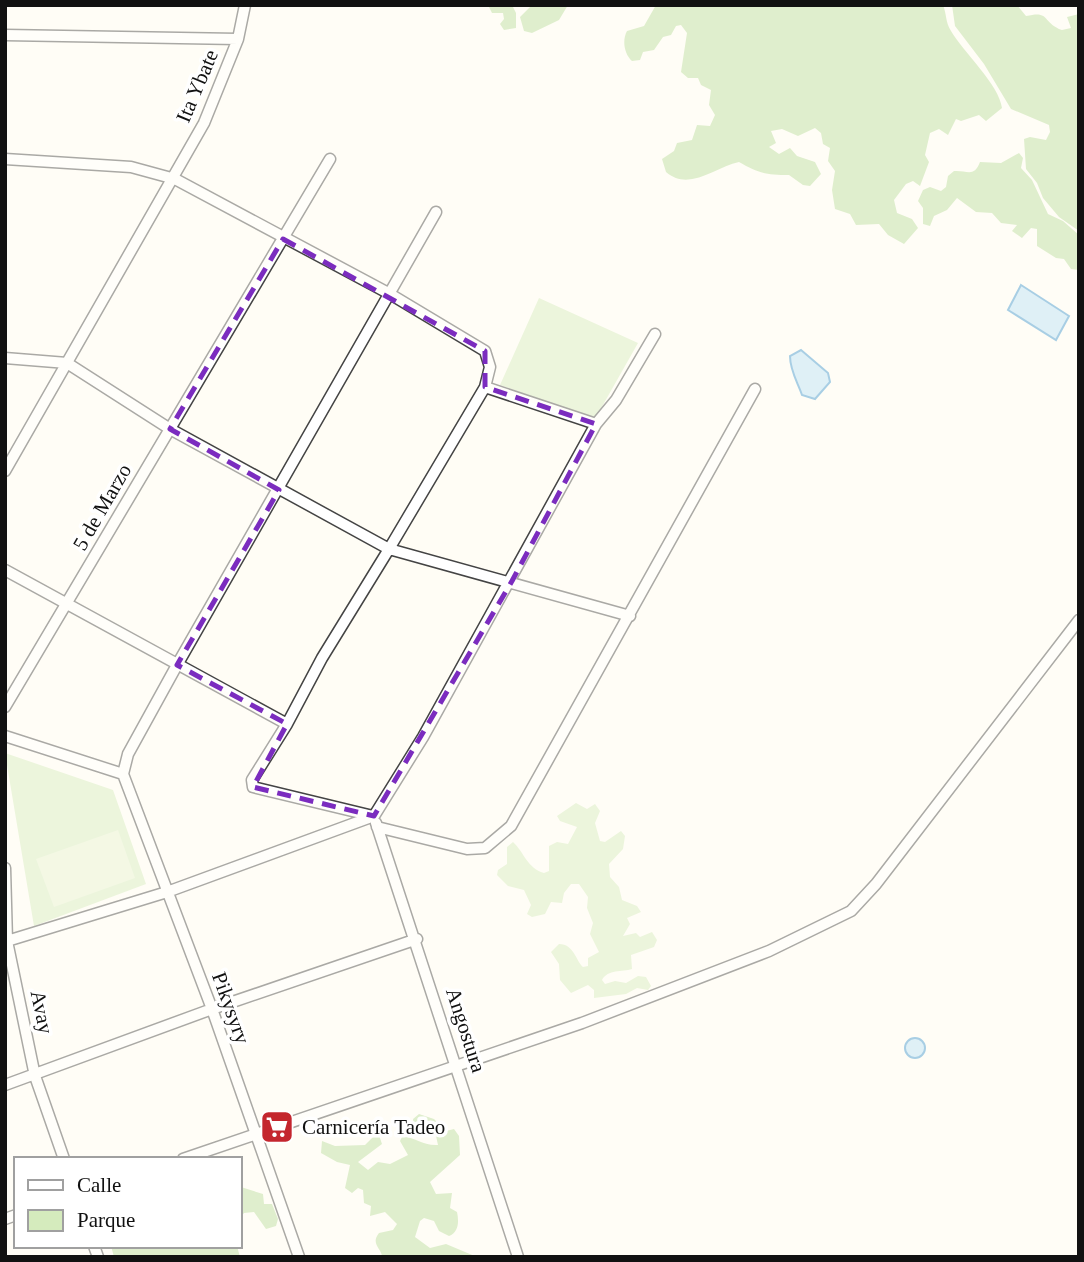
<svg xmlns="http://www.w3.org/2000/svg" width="1084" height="1262" viewBox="0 0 1084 1262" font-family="'Times New Roman',serif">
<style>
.green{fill:#d5ebbd}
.forest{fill:#b9dc9c}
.pitch{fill:#e6f2cf}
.water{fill:#b9e0f7;stroke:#3f96cf;stroke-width:2}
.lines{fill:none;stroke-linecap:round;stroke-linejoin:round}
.minor-casing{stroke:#444;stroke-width:13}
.minor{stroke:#fff;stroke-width:10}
.marked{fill:none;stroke:#7b2cbf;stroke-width:5;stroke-dasharray:14 9;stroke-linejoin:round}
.labels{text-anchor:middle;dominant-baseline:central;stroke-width:7;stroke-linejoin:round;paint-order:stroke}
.street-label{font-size:21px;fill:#111;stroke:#fff}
.poi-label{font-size:21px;fill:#111;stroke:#fff;text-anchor:start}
</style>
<rect width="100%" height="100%" fill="#fffdf5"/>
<path class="green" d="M 539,298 L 638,343 L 595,419 L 500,385 Z
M 5,753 L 113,790 L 146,884 L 34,926 Z
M 576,803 L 587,809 L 595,804 L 600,811 L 595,823 L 600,841 L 605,842 L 621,831 L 625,836 L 623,849 L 609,864 L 610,877 L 619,887 L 622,900 L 637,906 L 641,912 L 627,918 L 630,924 L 623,936 L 636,933 L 640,937 L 652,932 L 657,940 L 654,947 L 631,955 L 632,969 C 622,972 608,969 602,980 L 605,984 L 615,981 L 626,983 L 638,976 L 646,977 L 651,986 L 648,990 L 637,988 L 626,994 L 594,998 L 594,990 L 588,985 L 571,993 L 560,980 L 559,964 L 551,952 L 559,944 C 574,944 576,961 583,967 L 588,966 L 588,958 L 599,952 L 590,934 L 593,923 L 587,908 L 588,897 L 579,884 L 571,884 L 564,893 L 562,903 L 551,902 L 545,914 L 532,917 L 527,914 L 531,905 L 524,890 L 508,886 L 497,875 L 498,870 L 507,864 L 507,847 L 513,842 C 524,852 527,868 544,873 L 549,871 L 549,846 L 557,842 L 568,844 L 577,827 L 560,821 L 557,816 Z"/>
<path class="forest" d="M 488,5 L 512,5 L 516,13 L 516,28 L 504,30 L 500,24 L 504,19 L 503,13 L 492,13 Z
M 532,5 L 568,5 L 559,20 L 532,33 L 524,31 L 520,17 Z
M 656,5 L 943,5 C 947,15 945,21 951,31 C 963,52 999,84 1002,108 L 986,121 L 979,115 L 961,121 L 956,119 L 948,135 L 939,129 L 930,133 L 925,155 L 929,162 L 920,186 L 913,181 L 906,184 L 894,200 L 897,213 L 912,219 L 918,228 L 904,244 L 888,235 L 879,224 L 856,225 L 850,214 L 835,209 L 832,190 L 835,171 L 828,161 L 830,148 L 823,144 L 821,133 L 815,128 L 798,136 L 782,129 L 771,131 L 776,143 L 769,147 L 779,154 L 790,148 L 797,156 L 815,162 L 821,174 L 810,186 L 803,185 L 789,175 C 766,175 758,173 739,162 C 715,167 689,192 666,172 L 662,159 L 674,151 L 677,143 L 692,140 L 697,125 L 710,126 L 715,115 L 709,105 L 711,90 L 701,85 L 698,78 L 688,78 L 681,72 L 687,33 L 681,25 L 676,26 L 671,35 L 663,37 L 654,50 L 643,52 L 640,60 L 632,61 C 624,54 622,40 627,31 L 644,26 Z
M 952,5 L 1017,5 L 1026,16 C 1051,10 1041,22 1062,30 L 1071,28 L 1067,17 L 1079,14 L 1079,231 L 1059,217 L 1043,198 L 1037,183 L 1026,169 L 1024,139 L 1030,137 L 1046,140 L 1050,132 L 1049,125 L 1011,109 L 984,64 L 955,26 Z
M 1019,153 L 1023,158 L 1021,168 L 1032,180 L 1048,214 L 1063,221 L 1079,235 L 1079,270 L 1071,269 L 1064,259 L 1056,258 L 1037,246 L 1037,229 L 1031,228 L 1022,238 L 1012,231 L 1017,225 L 1001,223 L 992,213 L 976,212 L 957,198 L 947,210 L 934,216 L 930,226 L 923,224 L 923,208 L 918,201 L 923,190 L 930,187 L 941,191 L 946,187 L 948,176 L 954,171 C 967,170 974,178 980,162 L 1001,163 Z
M 419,1114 L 434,1119 L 446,1131 L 454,1129 L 459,1136 L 460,1155 L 430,1182 L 436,1194 L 452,1193 L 450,1208 L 457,1212 C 459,1221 459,1232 449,1236 L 439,1231 L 434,1221 L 424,1218 L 420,1221 L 415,1237 L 430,1248 L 446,1244 L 477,1257 L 382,1257 C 382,1249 370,1244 379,1233 L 393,1230 L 397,1224 L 385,1212 L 370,1216 L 371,1206 L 364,1203 L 363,1190 L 358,1188 L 352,1193 L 345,1188 L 350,1165 L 337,1162 L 321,1153 L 322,1141 L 335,1146 L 365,1145 L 378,1132 L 382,1144 L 358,1162 L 368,1170 L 378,1162 L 390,1164 L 408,1155 L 400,1141 L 402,1137 C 414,1136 422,1146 438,1145 L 436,1136 L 414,1127 L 413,1119 Z
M 241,1187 L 263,1194 L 264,1204 L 272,1204 L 278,1219 L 276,1226 L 266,1229 L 254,1212 L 244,1213 L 240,1218 Z
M 111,1246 L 237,1246 L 240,1257 L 114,1257 Z"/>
<path class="pitch" d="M 118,830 L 135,878 L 54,907 L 36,859 Z"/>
<path class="water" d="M 1021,285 L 1069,316 L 1056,340 L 1008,310 Z
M 801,350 L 828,373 L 830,382 L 815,399 L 802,395 C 798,383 790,371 790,356 Z
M905 1048a10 10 0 1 1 20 0a10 10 0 1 1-20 0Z"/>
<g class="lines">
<defs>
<path id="minor" d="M 5,35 L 238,39
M 5,159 L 131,167 L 175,179 L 390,294 L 485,351 L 490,367 L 485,387 L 389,549 L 630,616
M 5,358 L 67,363 L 170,429 L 389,549 L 322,658 L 287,724 L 5,570
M 485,387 L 596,424
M 5,471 L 204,123 L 238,39 L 245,5
M 5,707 L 330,159
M 287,724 L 252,780 L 253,787 L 373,816
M 5,736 L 123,774
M 123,774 L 128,754 L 177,665 L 436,212
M 123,774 L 212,1009 L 299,1257
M 376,823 L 518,1257
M 377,827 L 467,849 L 485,848 L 511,826 L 755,389
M 5,868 L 7,941 L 35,1076 L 64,1159
M 7,941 L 167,892 L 374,816 L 423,737 L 596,424 L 616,400 L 655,334
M 5,1085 L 212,1009 L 417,939
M 183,1159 L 582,1023 L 769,951 L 851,911 L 876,884 L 1079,620
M 5,1219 L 16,1215
M 94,1246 L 98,1257"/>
</defs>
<use href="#minor" class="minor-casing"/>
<use href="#minor" class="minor"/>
</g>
<path d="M0 0H1084V1262H0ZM 283,239 L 485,351 L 485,387 L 596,424 L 512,581 L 374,816 L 253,787 L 287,724 L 177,665 L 279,490 L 170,429 Z" fill="#fffdf5" fill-opacity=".55" fill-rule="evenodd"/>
<path class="marked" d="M 283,239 L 485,351 L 485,387 L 596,424 L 512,581 L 374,816 L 253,787 L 287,724 L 177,665 L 279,490 L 170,429 Z"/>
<defs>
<symbol id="supermarket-square" viewBox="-11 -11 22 22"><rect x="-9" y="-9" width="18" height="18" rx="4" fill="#c4262e" stroke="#fff"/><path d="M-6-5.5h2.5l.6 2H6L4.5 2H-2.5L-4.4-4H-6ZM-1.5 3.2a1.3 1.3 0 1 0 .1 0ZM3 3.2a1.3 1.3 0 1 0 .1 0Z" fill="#fff"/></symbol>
</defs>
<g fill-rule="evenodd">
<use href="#supermarket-square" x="258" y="1108" width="38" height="38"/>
</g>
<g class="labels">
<g class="street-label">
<text transform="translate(197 86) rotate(-67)">Ita Ybate</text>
<text transform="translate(102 507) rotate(-60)">5 de Marzo</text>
<text transform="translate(231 1008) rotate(70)">Pikysyry</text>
<text transform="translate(42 1012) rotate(78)">Avay</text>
<text transform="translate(466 1030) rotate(72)">Angostura</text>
</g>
<g class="poi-label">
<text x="302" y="1127">Carnicería Tadeo</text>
</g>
</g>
<rect width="1084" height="1262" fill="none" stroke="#111111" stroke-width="14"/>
<rect x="14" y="1157" width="228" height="91" fill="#ffffff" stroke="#a0a0a0" stroke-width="2"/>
<rect x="28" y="1180" width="35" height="10" fill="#ffffff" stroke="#a0a0a0" stroke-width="2"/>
<text x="77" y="1192" font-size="21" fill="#111111">Calle</text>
<rect x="28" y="1210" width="35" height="21" fill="#d5ebbd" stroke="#a0a0a0" stroke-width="2"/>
<text x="77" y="1227" font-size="21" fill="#111111">Parque</text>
</svg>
